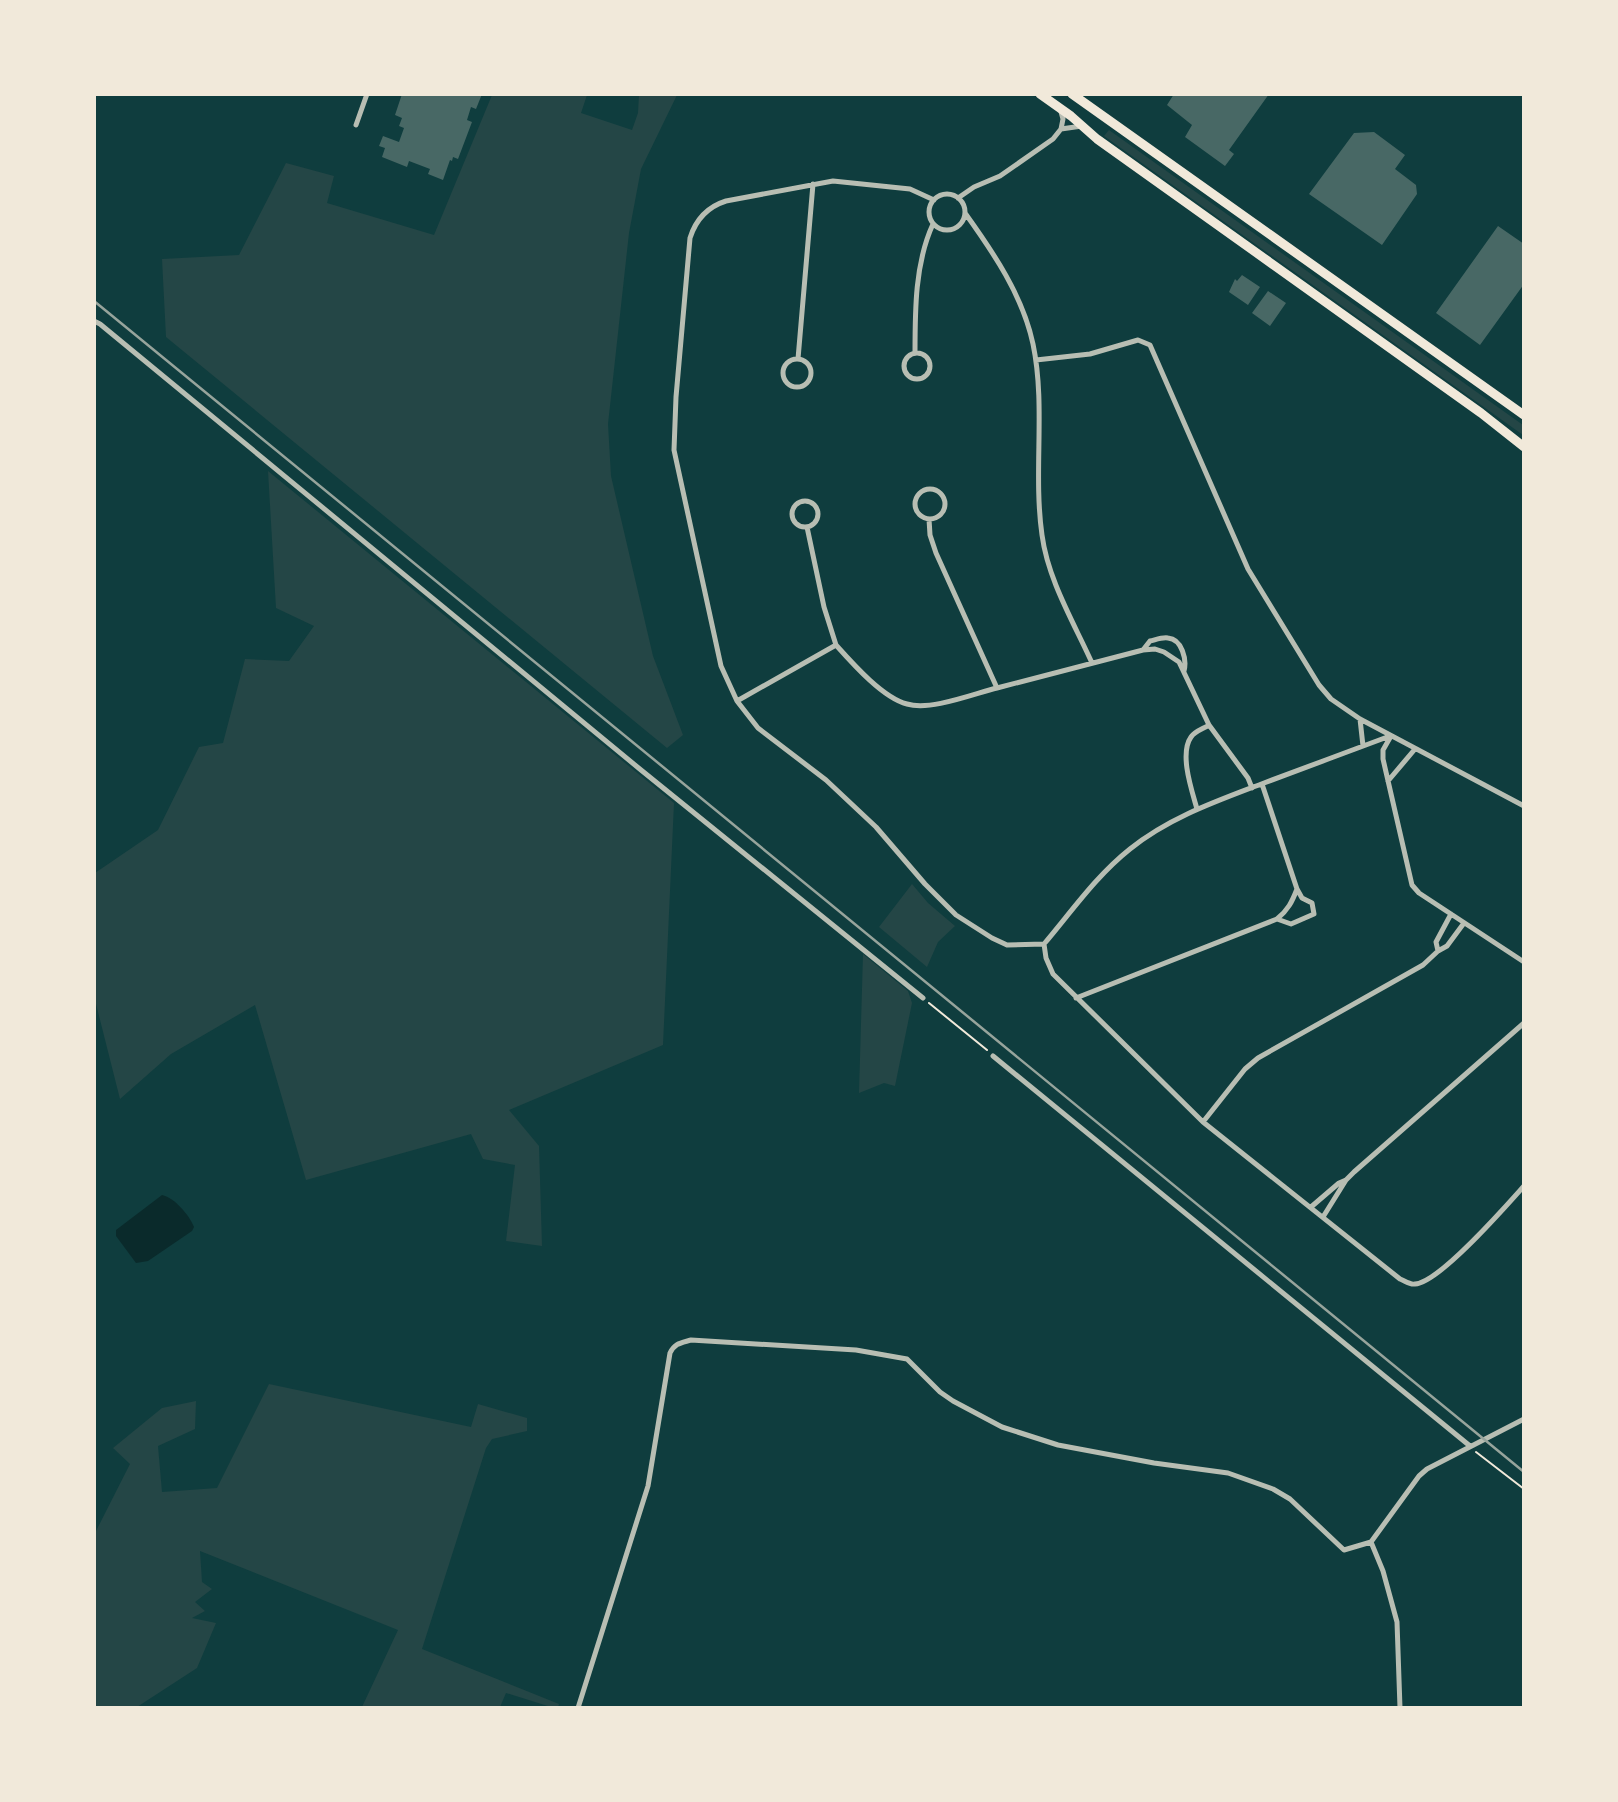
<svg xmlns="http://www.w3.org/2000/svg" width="1618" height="1802" viewBox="0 0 1618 1802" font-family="'Varela Round',sans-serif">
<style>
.green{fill:#244646}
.water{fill:#0a2a2b}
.building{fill:#486865}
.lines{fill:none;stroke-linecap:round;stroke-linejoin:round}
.path{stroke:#f1e9da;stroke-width:2}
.minor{stroke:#b8beb3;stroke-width:5}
.primary{stroke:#f1e9da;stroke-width:9}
.rail{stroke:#97a49c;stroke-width:2.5}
</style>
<rect width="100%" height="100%" fill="#0f3d3e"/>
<path class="green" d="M 492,95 L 587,95 L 581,113 L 632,130 L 638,113 L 639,95 L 677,95 L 641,169 L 629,233 L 608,424 L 611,476 L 653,656 L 683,735 L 667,748 L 166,337 L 162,259 L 239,255 L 286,163 L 334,176 L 327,203 L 434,235 Z
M 1109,130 L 1523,425 L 1523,435 L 1104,136 Z
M 268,471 L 674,803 L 663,1045 L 509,1110 L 539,1146 L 542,1246 L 506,1241 L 515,1165 L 483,1159 L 471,1134 L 306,1180 L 255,1005 L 171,1054 L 120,1099 L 95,1000 L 95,873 L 158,830 L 199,747 L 223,743 L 245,659 L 289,661 L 314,626 L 276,608 Z
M 912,884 L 928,903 L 955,926 L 938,942 L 927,967 L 879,927 Z
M 863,954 L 908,991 L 912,1003 L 895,1086 L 884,1083 L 859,1093 Z
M 269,1384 L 471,1427 L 478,1404 L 527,1418 L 527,1431 L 492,1439 L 486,1448 L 422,1649 L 559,1704 L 558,1707 L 551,1707 L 506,1693 L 500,1707 L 362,1707 L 398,1630 L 200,1551 L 202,1582 L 212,1589 L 195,1602 L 205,1611 L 192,1618 L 216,1623 L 197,1668 L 137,1707 L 95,1707 L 95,1533 L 130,1464 L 113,1448 L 162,1408 L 196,1401 L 195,1429 L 158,1446 L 162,1492 L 217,1488 Z"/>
<path class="water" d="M 162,1195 C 175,1198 189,1215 194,1227 L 192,1231 L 148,1261 L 136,1263 L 116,1236 L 116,1230 Z"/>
<path class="building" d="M 402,94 L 482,94 L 476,109 L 471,107 L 467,120 L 472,122 L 458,159 L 453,157 L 452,161 L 450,160 L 443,180 L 428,174 L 430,169 L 409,161 L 407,167 L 382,157 L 385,148 L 379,146 L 383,136 L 399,142 L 404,128 L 399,126 L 402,118 L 395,115 Z
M 1174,94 L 1269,94 L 1229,150 L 1234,154 L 1225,166 L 1185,137 L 1192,125 L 1167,105 Z
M 1374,132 L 1405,155 L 1395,169 L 1416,185 L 1417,194 L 1382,245 L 1309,194 L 1354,133 Z
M 1498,226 L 1524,244 L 1524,284 L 1480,345 L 1436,313 Z
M 1242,275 L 1260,287 L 1248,305 L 1229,292 L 1235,279 L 1237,281 Z
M 1268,291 L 1286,303 L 1270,326 L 1252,313 Z"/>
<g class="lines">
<path class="path" d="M 929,1003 L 987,1050
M 1476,1452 L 1524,1489"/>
<path class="minor" d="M 356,125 L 367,94
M 1061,129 L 1082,126
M929 212a18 18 0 1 1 36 0a18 18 0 1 1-36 0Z
M 958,198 L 974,187 L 1000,176 L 1053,139 L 1061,129 L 1063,119 L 1060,108
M 934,200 L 910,189 L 833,181 L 726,201 C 707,207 696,219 690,238 L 676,397 L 674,450 L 721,666 L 737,701 L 758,728 L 826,780 L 876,827 L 925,884 L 956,915 L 992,938 L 1007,945 L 1044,944
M 965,213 C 993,252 1023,296 1033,344 C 1046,406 1033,472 1042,535 C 1048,580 1074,623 1092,663
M 94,321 L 100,324 L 641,770 L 923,998
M904 366a13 13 0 1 1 26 0a13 13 0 1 1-26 0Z
M 915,353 C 915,310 915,263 933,224
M783 373a14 14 0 1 1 28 0a14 14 0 1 1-28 0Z
M 798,359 L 813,184
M 1036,360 L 1090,354 L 1138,340 L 1150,345 L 1248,569 L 1319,685 L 1331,699 L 1360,719 L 1524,806
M915 504a15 15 0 1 1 30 0a15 15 0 1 1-30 0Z
M792 514a13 13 0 1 1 26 0a13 13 0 1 1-26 0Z
M 836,645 C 853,664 883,698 907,704 C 931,711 973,694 997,688 L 936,553 L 930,535 L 929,519
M 1143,650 L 1150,641 C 1155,640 1162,637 1168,638 C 1182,639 1187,660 1184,671
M 997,688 L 1143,650 L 1155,649 L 1164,652 L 1179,662 L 1209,725 L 1248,778 L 1252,788
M 737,701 L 836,645 L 824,607 L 807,527
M 1360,719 L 1363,746
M 1391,736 L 1383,750 L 1383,759 L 1412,885 L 1419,893 L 1524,962
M 1388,781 L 1415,749
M 1197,809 C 1192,791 1179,754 1191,737 C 1195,731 1203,729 1209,725
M 1277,919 L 1291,924 L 1314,914 L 1312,903 L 1302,898 L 1297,889
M 1044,944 L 1046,958 L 1053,974 L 1203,1122 L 1400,1279 C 1405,1281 1410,1285 1415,1284 C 1439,1283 1506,1206 1524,1186
M 1044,944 C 1072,911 1096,876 1130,849 C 1170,817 1217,801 1264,783 C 1306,767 1348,752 1390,736
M 1438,951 L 1436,942 L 1451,914
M 1076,998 L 1277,919 C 1288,910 1292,902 1297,889 L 1262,784
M 993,1056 L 1470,1446
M 1203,1122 L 1245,1069 L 1258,1058 L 1423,965 L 1438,951 L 1447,946 L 1464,923
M 1311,1207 L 1339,1183 L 1346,1180
M 1323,1217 L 1346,1180 L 1354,1172 L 1524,1023
M 1371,1542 L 1383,1571 L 1397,1622 L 1400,1708
M 578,1708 L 648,1486 L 670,1353 C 675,1343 681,1343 691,1340 L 856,1350 L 907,1359 L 940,1392 L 953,1401 L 1002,1427 L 1058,1445 L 1154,1463 L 1228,1473 L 1273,1489 L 1290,1499 L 1344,1550 L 1371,1542 L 1419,1476 L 1427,1469 L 1524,1419"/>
<path class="primary" d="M 1040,94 L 1071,116 L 1097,139 L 1481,413 L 1524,447
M 1072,94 L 1524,415"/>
<path class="rail" d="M 94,301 L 1524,1472"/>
</g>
<rect width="1618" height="1802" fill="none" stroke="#f1e9da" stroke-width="192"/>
</svg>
